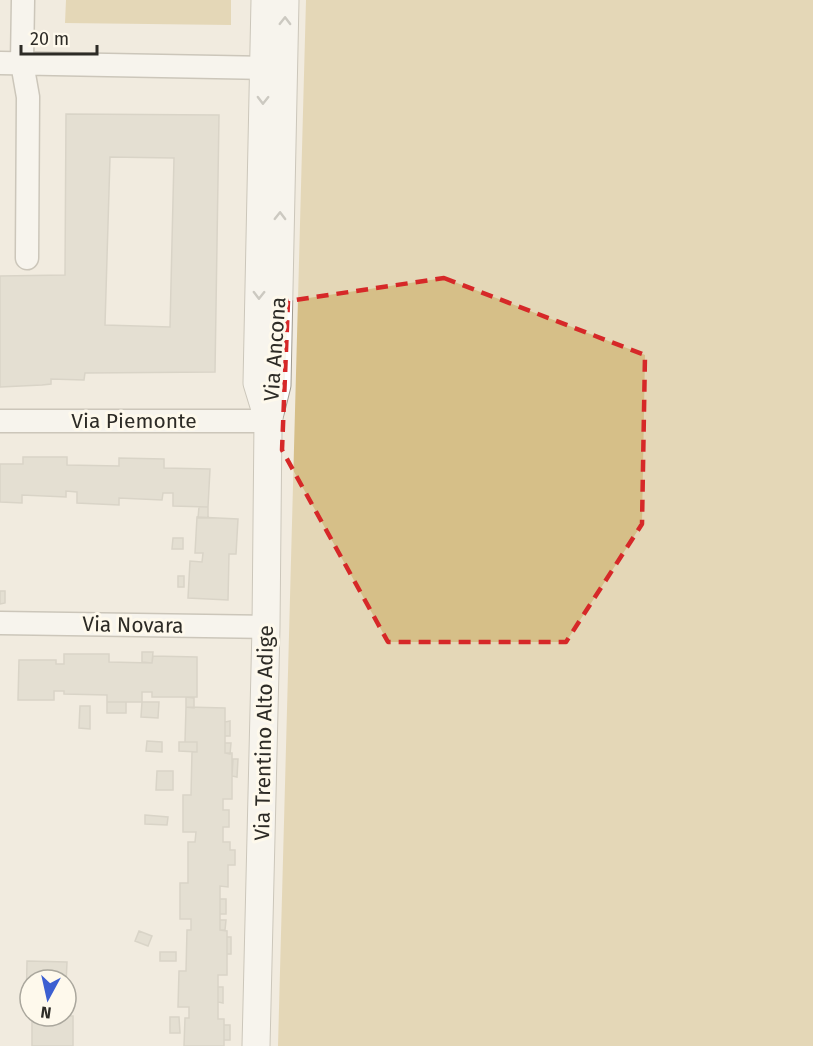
<svg xmlns="http://www.w3.org/2000/svg" width="813" height="1046" viewBox="0 0 813 1046" font-family="'Fira Sans',sans-serif">
<style>
.green{fill:#d6bf88}
.building{fill:#d5d0c4;stroke:#bdb8ac;stroke-width:1.5;fill-rule:evenodd}
.lines{fill:none;stroke-linecap:round;stroke-linejoin:round}
.minor-casing{stroke:#9f9a8f;stroke-width:25}
.tertiary-casing{stroke:#9f9a8f;stroke-width:29}
.minor{stroke:#fff;stroke-width:22}
.tertiary{stroke:#fff;stroke-width:27}
.oneway{stroke:#a0a09d}
.marked{fill:none;stroke:#d62828;stroke-width:4.5;stroke-dasharray:12 8;stroke-linejoin:round}
.labels{text-anchor:middle;dominant-baseline:central;stroke-width:6;stroke-linejoin:round;paint-order:stroke}
.street-label{font-size:21px;fill:#2d2b26;stroke:#fef9ec}
</style>
<rect width="100%" height="100%" fill="#f1ebdf"/>
<path class="green" d="M 66,0 L 231,0 L 231,25 L 65,23 Z
M 306,0 L 813,0 L 813,1046 L 278,1046 Z"/>
<path class="building" d="M 66,114 L 219,115 L 215,372 L 85,373 L 84,380 L 51,379 L 51,384 L 42,385 L 0,387 L 0,276 L 65,275 ZM 110,157 L 174,158 L 170,327 L 105,325 Z
M 23,457 L 67,457 L 67,465 L 119,466 L 119,458 L 164,459 L 164,468 L 210,469 L 208,507 L 173,506 L 173,493 L 163,493 L 162,500 L 119,498 L 119,505 L 77,503 L 77,492 L 66,491 L 66,497 L 22,495 L 22,503 L 0,502 L 0,464 L 23,464 Z
M 199,507 L 208,507 L 208,518 L 198,518 Z
M 197,517 L 238,519 L 236,554 L 229,554 L 228,600 L 188,598 L 190,561 L 202,562 L 203,553 L 195,553 Z
M 173,538 L 183,538 L 183,549 L 172,549 Z
M 178,576 L 184,576 L 184,587 L 178,587 Z
M 0,591 L 5,591 L 5,603 L 0,604 Z
M 142,652 L 153,652 L 152,663 L 142,662 Z
M 64,654 L 109,654 L 109,662 L 152,663 L 153,656 L 197,657 L 197,697 L 152,697 L 152,692 L 142,692 L 142,702 L 107,702 L 107,695 L 64,694 L 64,691 L 54,691 L 54,700 L 18,700 L 19,660 L 56,660 L 56,664 L 64,664 Z
M 186,697 L 194,698 L 194,708 L 186,707 Z
M 107,702 L 126,702 L 126,713 L 107,713 Z
M 142,702 L 159,702 L 158,718 L 141,717 Z
M 80,706 L 90,706 L 90,729 L 79,728 Z
M 186,707 L 225,708 L 225,753 L 232,753 L 232,799 L 223,799 L 223,810 L 229,810 L 229,827 L 223,827 L 223,842 L 230,842 L 230,850 L 235,850 L 235,865 L 228,865 L 228,887 L 220,886 L 220,930 L 227,931 L 227,975 L 218,975 L 218,1019 L 224,1019 L 224,1046 L 184,1046 L 185,1018 L 189,1018 L 189,1007 L 178,1007 L 179,971 L 186,971 L 187,930 L 191,930 L 191,919 L 180,919 L 180,883 L 188,883 L 188,842 L 195,842 L 196,832 L 183,832 L 183,795 L 191,795 L 192,752 L 197,752 L 197,742 L 185,742 Z
M 230,721 L 230,736 L 225,736 L 225,722 Z
M 147,741 L 162,742 L 162,752 L 146,751 Z
M 179,742 L 197,742 L 197,752 L 179,751 Z
M 225,743 L 231,743 L 230,754 L 225,753 Z
M 233,759 L 238,759 L 237,777 L 232,776 Z
M 157,771 L 173,771 L 173,790 L 156,790 Z
M 145,815 L 168,817 L 167,825 L 145,824 Z
M 220,899 L 226,899 L 226,914 L 220,914 Z
M 220,920 L 226,920 L 225,930 L 220,930 Z
M 139,931 L 152,936 L 148,946 L 135,941 Z
M 227,937 L 231,937 L 231,954 L 227,954 Z
M 160,952 L 176,952 L 176,961 L 160,961 Z
M 27,961 L 67,962 L 66,985 L 66,980 L 30,980 L 30,1015 L 26,1015 Z
M 218,987 L 223,987 L 223,1003 L 218,1002 Z
M 32,1016 L 73,1016 L 73,1046 L 32,1046 Z
M 170,1017 L 179,1017 L 180,1033 L 170,1033 Z
M 224,1025 L 230,1025 L 230,1040 L 224,1040 Z"/>
<g class="lines">
<defs>
<path id="minor" d="M 23,0 L 22,63 L 28,97 L 27,258
M 0,63 L 264,68
M 0,421 L 268,421
M 0,623 L 266,627"/>
<path id="tertiary" d="M 265,0 L 257,383 L 268,419
M 256,1046 L 266,627 L 268,421 L 277,385 L 285,0"/>
</defs>
<use href="#minor" class="minor-casing"/>
<use href="#tertiary" class="tertiary-casing"/>
<use href="#minor" class="minor"/>
<use href="#tertiary" class="tertiary"/>
</g>
<defs><path id="oneway-chevron" d="M-2-3.5L2.5 0L-2 3.5" fill="none" stroke-width="1.6" stroke-linecap="round" stroke-linejoin="round" transform="scale(1.5)"/></defs>
<g class="oneway">
<use href="#oneway-chevron" transform="translate(285 21) rotate(-89)"/>
<use href="#oneway-chevron" transform="translate(263 100) rotate(91)"/>
<use href="#oneway-chevron" transform="translate(280 216) rotate(-89)"/>
<use href="#oneway-chevron" transform="translate(259 295) rotate(91)"/>
</g>
<path d="M0 0H813V1046H0ZM 444,278 L 645,355 L 642,524 L 566,642 L 388,642 L 282,450 L 288,301 Z" fill="#f1ebdf" fill-opacity=".55" fill-rule="evenodd"/>
<path class="marked" d="M 444,278 L 645,355 L 642,524 L 566,642 L 388,642 L 282,450 L 288,301 Z"/>
<g class="labels">
<g class="street-label">
<text transform="translate(275 349) rotate(-86)">Via Ancona</text>
<text x="134" y="421">Via Piemonte</text>
<text transform="translate(133 625) rotate(1)">Via Novara</text>
<text transform="translate(264 733) rotate(-89)">Via Trentino Alto Adige</text>
</g>
</g>
<g transform="translate(48 998) rotate(188)"><circle r="28" fill="#fef9ec" stroke="#aaa79d" stroke-width="1.5"/>
<path d="M0-4.5L10 22L0 15L-10 22Z" fill="#3c5fd1"/>
<text y="-9" font-size="16" font-weight="bold" text-anchor="middle" fill="#2d2b26">N</text>
</g>
<path d="M21 45v9h76v-9" fill="none" stroke="#2d2b26" stroke-width="3"/>
<text x="30" y="45" font-size="18" fill="#2d2b26" stroke="#fef9ec" stroke-width="4.5" paint-order="stroke">20 m</text>
</svg>
